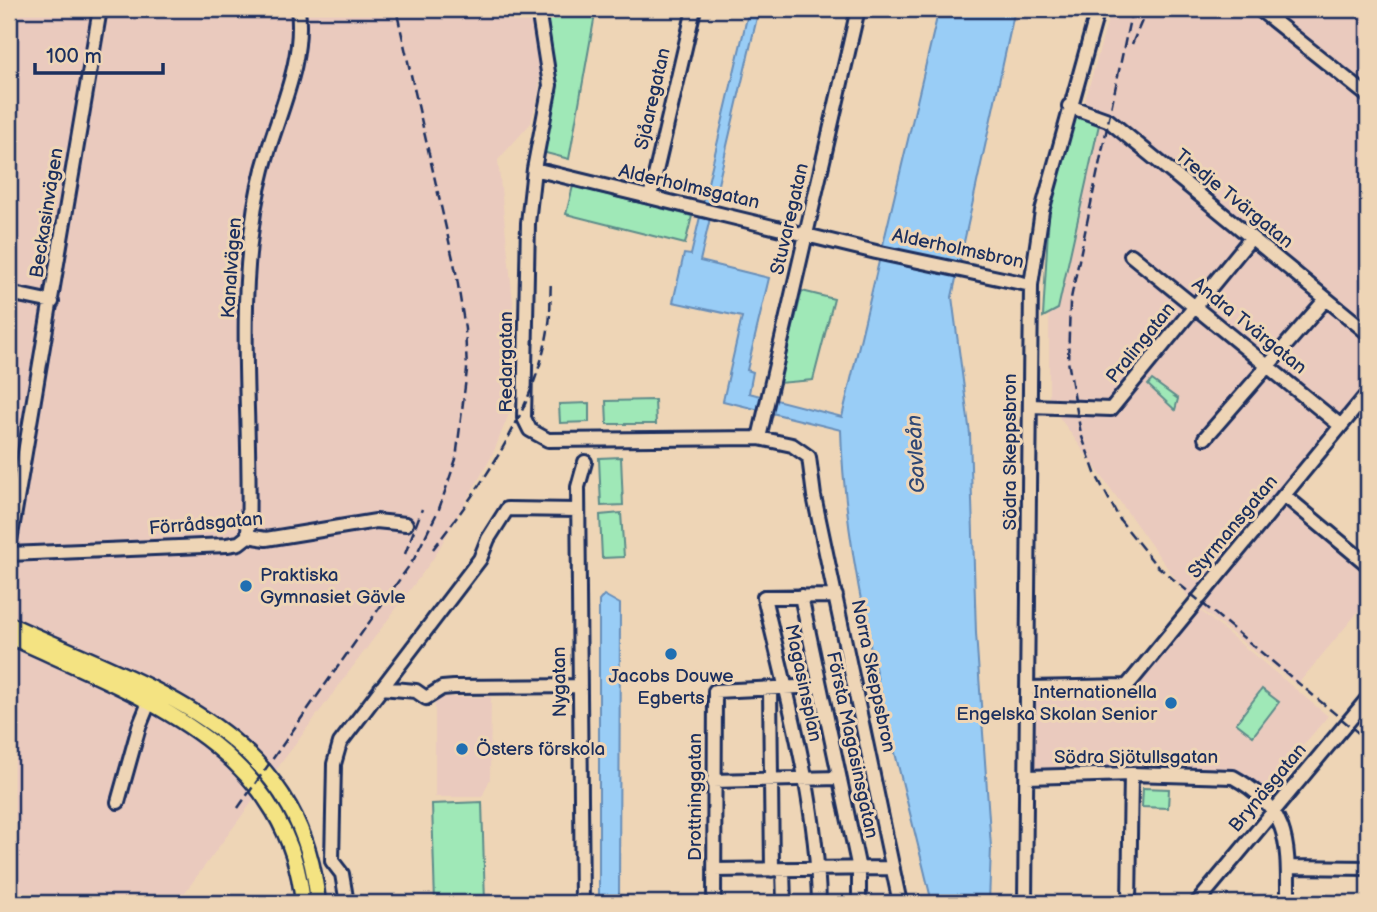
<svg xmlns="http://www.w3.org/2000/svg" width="1377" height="912" viewBox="0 0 1377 912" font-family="'Balsamiq Sans',sans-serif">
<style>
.built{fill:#eacabe}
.green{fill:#9fe8b7;stroke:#5d8c8a;stroke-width:2}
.water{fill:#99cdf6;stroke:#678eb9;stroke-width:2}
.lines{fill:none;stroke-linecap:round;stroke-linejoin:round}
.minor-casing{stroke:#1b2f5e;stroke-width:18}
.major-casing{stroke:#1b2f5e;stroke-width:19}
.minor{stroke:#eed5b6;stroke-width:12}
.major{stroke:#f4e382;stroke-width:14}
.rail{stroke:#1b2f5e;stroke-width:2.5;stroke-dasharray:10 5;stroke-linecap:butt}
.poi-dot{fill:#1f6fb2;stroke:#eed5b6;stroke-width:2.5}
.labels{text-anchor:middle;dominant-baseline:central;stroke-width:6;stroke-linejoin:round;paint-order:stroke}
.street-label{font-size:19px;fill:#1b2f5e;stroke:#eed5b6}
.poi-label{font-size:19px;fill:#1b2f5e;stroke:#eed5b6;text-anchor:start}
.water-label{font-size:21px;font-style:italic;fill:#2e4775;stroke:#eed5b6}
</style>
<rect width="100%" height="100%" fill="#eed5b6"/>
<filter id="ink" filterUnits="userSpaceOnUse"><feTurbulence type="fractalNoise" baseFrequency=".0143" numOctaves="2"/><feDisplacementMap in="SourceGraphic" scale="14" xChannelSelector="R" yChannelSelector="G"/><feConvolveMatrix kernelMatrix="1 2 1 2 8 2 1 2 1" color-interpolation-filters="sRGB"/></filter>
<g filter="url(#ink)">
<path class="built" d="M 9,9 L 530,9 L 540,57 L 539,92 L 531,123 L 498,160 L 513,301 L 511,409 L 492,456 L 433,559 L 177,903 L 9,903 Z
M 1111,9 L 1368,9 L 1368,387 L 1281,496 L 1368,571 L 1368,600 L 1297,685 L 1192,602 L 1049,403 L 1049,305 L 1077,129 Z
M 1196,607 L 1328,716 L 1262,794 L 1241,776 L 1029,775 L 1030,690 L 1129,688 Z
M 435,697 L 491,697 L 490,779 L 482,797 L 435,797 Z"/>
<path class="green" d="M 545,9 L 596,9 L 569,159 L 542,152 C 553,94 558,67 545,9 Z
M 1074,113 L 1100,120 L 1058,309 L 1043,317 L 1049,213 Z
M 573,186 L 692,216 L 685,244 L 566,214 Z
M 802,291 L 834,299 L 813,380 L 779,383 Z
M 1152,380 L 1178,399 L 1175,410 L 1148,385 Z
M 655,400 L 656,424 L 607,424 L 606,401 Z
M 589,403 L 589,422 L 560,423 L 559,404 Z
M 621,457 L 623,505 L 601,506 L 599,458 Z
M 621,513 L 624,557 L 602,558 L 600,515 Z
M 1262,689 L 1279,702 L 1253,736 L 1236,723 Z
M 1143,788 L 1169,789 L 1168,808 L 1142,807 Z
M 482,802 L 485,903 L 435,903 L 432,804 Z"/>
<path class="water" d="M 749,9 L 759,9 L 700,261 L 769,278 L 747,370 L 753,372 L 749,393 L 842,417 L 939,9 L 1015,9 L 952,297 L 970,434 L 976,633 L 991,847 L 989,903 L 932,903 C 897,754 845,582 841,430 L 723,401 L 742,317 L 673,302 L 684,254 L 691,255 Z
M 604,595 L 620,604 L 619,903 L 599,903 L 599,601 Z"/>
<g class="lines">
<defs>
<path id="minor" d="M 538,9 L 550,85 L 534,169 L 528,223 L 524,418 L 530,430 L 548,440 L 759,438 L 792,445 L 809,457 L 814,496 L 900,903
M 1259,9 L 1368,96
M 1069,106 L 1108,120 L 1368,333
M 534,169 L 876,252 L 1031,285
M 650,197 L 694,9
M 1131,255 L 1341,426
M 9,293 L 52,302
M 1030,406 L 1111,409 L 1251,238
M 759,438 L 858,9
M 1205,438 L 1326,299
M 1284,495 L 1368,565
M 248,536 C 252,433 238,329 252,227 C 255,200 261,174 269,148 C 283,103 304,58 298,9
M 9,547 L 100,9
M 9,554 L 227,545 L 239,543 L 248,536 L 266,539 L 376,521 L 406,524
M 801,596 L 859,869 L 859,903
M 381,688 L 416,691 L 426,698 L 442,688 L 454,687 L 580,686
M 770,688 L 772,870
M 1028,688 L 1127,686 L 1368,393
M 1027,777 L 1131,774 L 1233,777 C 1291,809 1288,844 1288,903
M 713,781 L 839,778
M 118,802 L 139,727 L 152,695
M 1288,867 L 1368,868
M 714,870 L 893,868
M 783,870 L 784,903
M 347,903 L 342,874 L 332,861 L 334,764 L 340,743 L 480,559 L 488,539 L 507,509 L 578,510
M 582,903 L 578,487 L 585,462
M 714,903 L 715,691 L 819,686
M 819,903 C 817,800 787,696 764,597 L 836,596
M 1025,903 L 1031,285 L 1042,211 L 1098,9
M 1129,903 L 1131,774
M 1197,903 L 1368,698"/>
<path id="major" d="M 9,624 C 145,687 302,728 318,903
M 9,636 C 134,694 287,744 303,903"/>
</defs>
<use href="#minor" class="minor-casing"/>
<use href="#major" class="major-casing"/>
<use href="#minor" class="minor"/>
<use href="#major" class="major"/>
<path class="rail" d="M 1132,9 L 1070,303 L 1068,361 L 1081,434 L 1095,473 L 1120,520 L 1155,564 L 1368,741
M 1132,44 L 1147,9
M 433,549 C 483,484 537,407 549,324 C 551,310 550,295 551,280
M 405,554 L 422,509
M 238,808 L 414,559 L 439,509 L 456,459 L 467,370 L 465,329 L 456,272 L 396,9"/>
</g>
</g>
<g class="poi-dot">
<circle cx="246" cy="586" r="7"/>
<circle cx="671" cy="654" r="7"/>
<circle cx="1171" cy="703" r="7"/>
<circle cx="462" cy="749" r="7"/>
</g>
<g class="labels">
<g class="street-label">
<text transform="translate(653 99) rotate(-77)">Sjåaregatan</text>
<text transform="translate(689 187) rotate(13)">Alderholmsgatan</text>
<text transform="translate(1234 199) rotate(39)">Tredje Tvärgatan</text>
<text transform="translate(47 213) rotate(-81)">Beckasinvägen</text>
<text transform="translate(790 219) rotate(-77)">Stuvaregatan</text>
<text transform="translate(958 249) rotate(12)">Alderholmsbron</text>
<text transform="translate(232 268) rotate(-86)">Kanalvägen</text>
<text transform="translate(1249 326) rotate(39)">Andra Tvärgatan</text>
<text transform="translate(1141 343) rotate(-51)">Pralingatan</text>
<text transform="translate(506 362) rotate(-90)">Redargatan</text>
<text transform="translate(1010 452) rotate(-90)">Södra Skeppsbron</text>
<text transform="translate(206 524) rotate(-5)">Förrådsgatan</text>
<text transform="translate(1233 527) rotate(-50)">Styrmansgatan</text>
<text transform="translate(873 676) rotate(78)">Norra Skeppsbron</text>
<text transform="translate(560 682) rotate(-91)">Nygatan</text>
<text transform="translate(803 683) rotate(78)">Magasinsplan</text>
<text transform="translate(852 745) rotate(78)">Första Magasinsgatan</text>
<text x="1136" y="757">Södra Sjötullsgatan</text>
<text transform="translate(1268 788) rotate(-50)">Brynäsgatan</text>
<text transform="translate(695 797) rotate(-90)">Drottninggatan</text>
</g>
<g class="poi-label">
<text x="260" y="575">Praktiska<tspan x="260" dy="22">Gymnasiet Gävle</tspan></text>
<text x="671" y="676" text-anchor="middle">Jacobs Douwe<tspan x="671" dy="22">Egberts</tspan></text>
<text x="1157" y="692" text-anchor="end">Internationella<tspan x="1157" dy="22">Engelska Skolan Senior</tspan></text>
<text x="476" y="749">Östers förskola</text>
</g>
<g class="water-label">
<text transform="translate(916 454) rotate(-93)">Gavleån</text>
</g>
</g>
<rect width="1377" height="912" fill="none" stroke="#eed5b6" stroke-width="35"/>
<rect x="18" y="18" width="1342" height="877" fill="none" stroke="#1b2f5e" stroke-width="2.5" filter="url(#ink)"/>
<path d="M35 63v10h128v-10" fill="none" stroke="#1b2f5e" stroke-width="3.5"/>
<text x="46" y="63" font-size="21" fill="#1b2f5e" stroke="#eed5b6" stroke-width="5" paint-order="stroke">100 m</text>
</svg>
